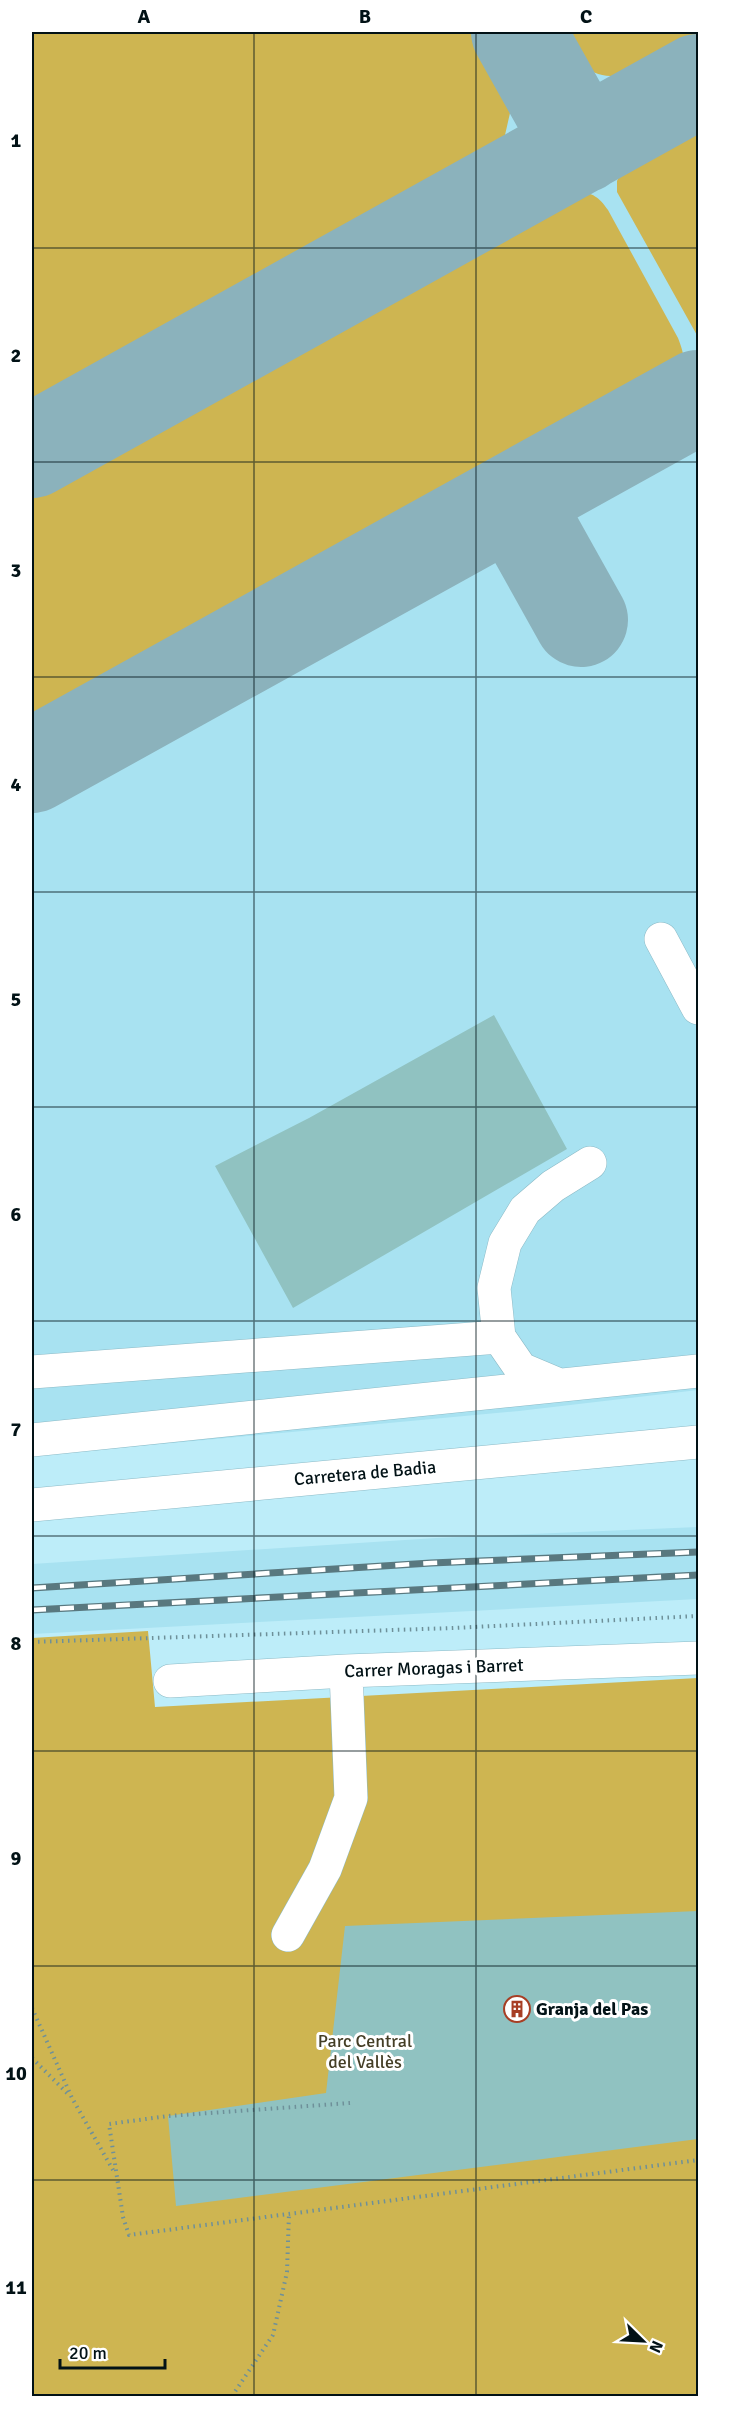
<svg xmlns="http://www.w3.org/2000/svg" width="730" height="2428" viewBox="0 0 730 2428" font-family="Signika,sans-serif">
<style>
.built{fill:#a8e2f1}
.green{fill:#ceb551}
.lines{fill:none;stroke-linecap:round;stroke-linejoin:round}
.taxiway{stroke:#8bb2bc;stroke-width:94}
.building{fill:#90c2c1}
.minor-casing{stroke:#8cbac6;stroke-width:34}
.path{stroke:#6e9099;stroke-width:4;stroke-dasharray:1.5 4.5;stroke-linecap:butt}
.minor{stroke:#fff;stroke-width:33}
.rail-casing{stroke:#59787f;stroke-width:7}
.rail{stroke:#fff;stroke-width:4.5;stroke-dasharray:14;stroke-linecap:butt}
.grid{fill:none;stroke:#021216;stroke-width:1.5;stroke-opacity:0.55}
.labels{text-anchor:middle;dominant-baseline:central;stroke-width:6;stroke-linejoin:round;paint-order:stroke}
.street-label{font-size:18px;fill:#021216;stroke:#fff}
.poi-label{font-size:18px;font-weight:bold;fill:#021216;stroke:#fff;text-anchor:start}
.park-label{font-size:18px;fill:#443e26;stroke:#fff}
.neatline{fill:none;stroke:#021216;stroke-width:2}
.grid-label{font-size:20px;text-anchor:middle;font-weight:bold;fill:#021216}
</style>
<rect width="100%" height="100%" fill="#bdedf9"/>
<path class="built" d="M 32,32 L 698,32 L 698,1390 L 519,1411 L 32,1456 Z
M 698,1527 L 698,1599 L 32,1634 L 32,1564 L 436,1538 Z"/>
<path class="green" d="M 32,32 L 481,32 L 507,99 L 510,113 L 505,135 L 486,155 L 432,197 L 32,418 Z
M 558,32 L 698,32 L 698,48 C 665,62 617,92 583,66 C 573,57 566,43 558,32 Z
M 698,117 L 698,337 L 617,192 L 617,181 L 629,155 Z
M 577,191 C 593,193 599,197 608,210 L 678,338 C 688,364 684,364 665,382 L 32,733 L 32,486 L 562,194 Z
M 148,1631 L 155,1707 L 698,1678 L 698,2396 L 32,2396 L 32,1638 Z"/>
<g class="lines">
<path class="taxiway" d="M 518,32 L 582,146
M 32,451 L 698,81
M 514,500 L 581,620
M 32,766 L 698,397"/>
</g>
<path class="building" d="M 494,1015 L 567,1149 L 293,1308 L 215,1166 L 309,1118 Z
M 698,1911 L 698,2139 L 176,2206 L 168,2116 L 326,2093 L 345,1926 Z"/>
<g class="lines">
<defs>
<path id="minor" d="M 661,939 L 698,1008
M 32,1372 L 499,1337
M 559,1385 L 521,1369 L 499,1337 L 494,1288 L 505,1243 L 525,1210 L 553,1186 L 590,1163
M 32,1440 L 698,1371
M 32,1505 L 698,1442
M 170,1681 L 346,1671 L 698,1658
M 288,1935 L 325,1869 L 351,1798 L 346,1671"/>
</defs>
<use href="#minor" class="minor-casing"/>
<path class="path" d="M 32,1642 L 453,1628 L 698,1616
M 32,2008 L 72,2098 L 113,2170
M 32,2058 L 67,2093
M 350,2103 L 168,2116 L 109,2124 L 123,2217 L 129,2235 L 698,2160
M 232,2396 L 273,2335 L 287,2272 L 289,2213"/>
<use href="#minor" class="minor"/>
<defs>
<path id="rail" d="M 32,1588 L 431,1563 L 698,1552
M 32,1610 L 698,1575"/>
</defs>
<use href="#rail" class="rail-casing"/>
<use href="#rail" class="rail"/>
</g>
<path class="grid" d="M 254,32 L 254,2396M 476,32 L 476,2396M 32,248 L 698,248M 32,462 L 698,462M 32,677 L 698,677M 32,892 L 698,892M 32,1107 L 698,1107M 32,1321 L 698,1321M 32,1536 L 698,1536M 32,1751 L 698,1751M 32,1966 L 698,1966M 32,2180 L 698,2180"/>
<defs>
<symbol id="building-ring" viewBox="-11 -11 22 22"><circle r="9.5" fill="#fff" stroke="#a73e24" stroke-width="1.5"/><path d="M-4-6H4V6H1V3H-1V6H-4ZM-2.5-4.3h1.7v1.8h-1.7ZM.8-4.3h1.7v1.8H.8ZM-2.5-1h1.7V.8h-1.7ZM.8-1h1.7V.8H.8Z" fill="#a73e24"/></symbol>
</defs>
<g fill-rule="evenodd">
<use href="#building-ring" x="502" y="1994" width="30" height="30"/>
</g>
<g class="labels">
<g class="street-label">
<text transform="translate(365 1473) rotate(-5)">Carretera de Badia</text>
<text transform="translate(434 1668) rotate(-2)">Carrer Moragas i Barret</text>
</g>
<g class="poi-label">
<text x="536" y="2009">Granja del Pas</text>
</g>
<g class="park-label">
<text x="365" y="2041">Parc Central<tspan x="365" dy="21">del Vallès</tspan></text>
</g>
</g>
<rect width="730" height="2428" fill="none" stroke="#ffffff" stroke-width="66"/>
<g transform="translate(643 2341) rotate(114)" stroke="#ffffff" stroke-width="4.5" paint-order="stroke">
<path d="M0-4.5L10 22L0 15L-10 22Z" fill="#021216"/>
<text y="-9" font-size="16" font-weight="bold" text-anchor="middle" fill="#021216">N</text>
</g>
<path d="M60 2359v9h105v-9" fill="none" stroke="#021216" stroke-width="3"/>
<text x="69" y="2359" font-size="18" fill="#021216" stroke="#ffffff" stroke-width="4.5" paint-order="stroke">20 m</text>
<rect x="33" y="33" width="664" height="2362" class="neatline"/>
<g class="grid-label">
<text x="144" y="23">A</text>
<text x="365" y="23">B</text>
<text x="586" y="23">C</text>
<text x="16" y="147">1</text>
<text x="16" y="362">2</text>
<text x="16" y="577">3</text>
<text x="16" y="791">4</text>
<text x="16" y="1006">5</text>
<text x="16" y="1221">6</text>
<text x="16" y="1436">7</text>
<text x="16" y="1650">8</text>
<text x="16" y="1865">9</text>
<text x="16" y="2080">10</text>
<text x="16" y="2294">11</text>
</g>
</svg>
